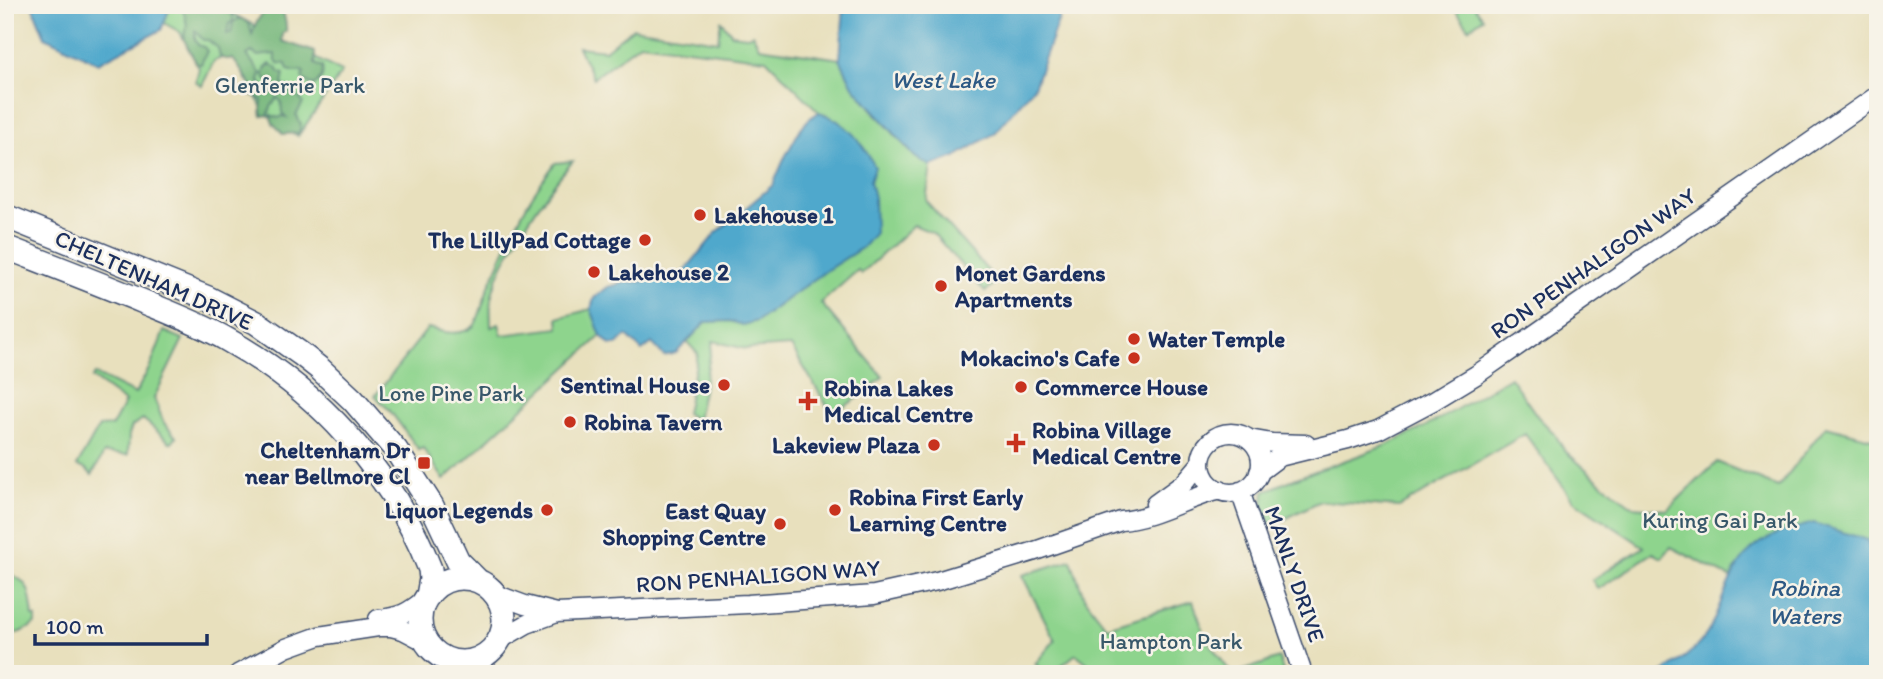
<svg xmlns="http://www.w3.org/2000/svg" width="1883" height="679" viewBox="0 0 1883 679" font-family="Itim,sans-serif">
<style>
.green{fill:#8ed48d;stroke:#548276;stroke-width:2}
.forest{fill:#72b678;stroke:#46726b;stroke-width:2}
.water{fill:#4fa8cc;stroke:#356c95;stroke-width:2}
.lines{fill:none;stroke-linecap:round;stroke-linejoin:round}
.minor-casing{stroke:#3a4a6c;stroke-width:21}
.major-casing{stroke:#3a4a6c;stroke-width:26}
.minor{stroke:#fff;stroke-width:18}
.major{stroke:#fff;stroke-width:23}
.poi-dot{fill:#c8321e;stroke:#f7f3e8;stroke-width:2.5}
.labels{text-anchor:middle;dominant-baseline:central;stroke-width:5;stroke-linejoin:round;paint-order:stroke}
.park-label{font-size:23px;fill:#38586a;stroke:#f7f3e8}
.poi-label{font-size:23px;font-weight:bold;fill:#1b2f5e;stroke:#f7f3e8;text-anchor:start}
.street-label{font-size:23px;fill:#1b2f5e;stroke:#f7f3e8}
.water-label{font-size:24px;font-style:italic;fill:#2d5984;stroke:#f7f3e8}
</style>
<rect width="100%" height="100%" fill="#f7f3e8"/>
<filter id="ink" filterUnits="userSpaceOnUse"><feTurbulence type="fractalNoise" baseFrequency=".0143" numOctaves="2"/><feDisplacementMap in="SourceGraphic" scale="14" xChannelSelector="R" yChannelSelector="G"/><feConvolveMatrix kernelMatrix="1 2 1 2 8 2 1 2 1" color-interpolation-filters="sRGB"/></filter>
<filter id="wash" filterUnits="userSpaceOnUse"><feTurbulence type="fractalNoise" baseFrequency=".00686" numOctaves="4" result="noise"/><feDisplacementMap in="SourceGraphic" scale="28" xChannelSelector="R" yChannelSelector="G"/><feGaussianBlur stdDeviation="1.57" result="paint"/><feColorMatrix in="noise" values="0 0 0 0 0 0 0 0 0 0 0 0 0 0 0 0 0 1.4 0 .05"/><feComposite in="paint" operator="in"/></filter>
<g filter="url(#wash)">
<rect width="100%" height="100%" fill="#e8e0bd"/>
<path class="green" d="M 171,5 L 216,5 L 257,27 L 273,5 L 283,10 L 282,41 L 342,72 L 298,136 L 265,113 L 232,54 L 214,61 L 202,86 L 196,82 L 199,68 L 180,32 L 164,23 Z
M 1452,5 L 1474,5 L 1483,18 L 1469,28 Z
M 721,21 L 732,34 L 747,36 L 753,34 L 759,47 L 840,59 L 853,86 L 877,115 L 915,157 L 931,166 L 926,201 L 997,281 L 985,292 L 933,233 L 914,225 L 861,274 L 858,270 L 821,303 L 883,377 L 858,398 L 832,414 L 791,346 L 746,349 L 713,341 L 697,420 L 686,413 L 698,354 L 687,342 L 706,322 L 730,321 L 743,325 L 757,321 L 827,270 L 863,247 L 828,115 L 819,112 L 766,59 L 640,43 L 593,78 L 578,47 L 605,50 L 633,28 L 718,41 Z
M 573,161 C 547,191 497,261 491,300 C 490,308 491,318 491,327 L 499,324 L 502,335 L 559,328 L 558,318 L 591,309 L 601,336 L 444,480 L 423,448 L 419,450 L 390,411 L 375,396 L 428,328 C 442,332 461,337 474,326 C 477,323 485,298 487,291 C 500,261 512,231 528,203 C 536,189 546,176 555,163 Z
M 164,331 L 183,339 L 154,398 L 164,423 L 176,437 L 171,443 L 143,419 L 132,426 L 129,435 L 128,455 L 104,453 L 92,475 L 86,469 L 77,466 L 99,427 L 112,426 L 125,402 L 92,378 L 95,374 L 135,394 L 151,365 Z
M 1510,377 L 1538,417 L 1555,434 L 1564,450 L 1603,484 L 1634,507 L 1667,510 L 1717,462 L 1778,487 L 1826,426 L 1878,440 L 1878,569 L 1867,540 L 1736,568 L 1731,578 L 1671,547 L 1662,558 L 1653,553 L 1598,589 L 1592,580 L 1644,547 L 1573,500 L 1525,434 L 1399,507 L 1320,501 L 1271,526 L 1263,506 L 1264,492 C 1305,472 1349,461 1391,443 C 1432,425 1471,401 1510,377 Z
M 1071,560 L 1084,597 L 1107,627 L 1193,601 L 1206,639 L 1232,674 L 1101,674 L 1076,654 L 1051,674 L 1046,674 L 1035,664 L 1055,640 L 1022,575 Z
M 5,573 C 31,579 30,594 33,617 L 36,617 L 36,623 C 27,631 17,634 5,636 Z
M 1279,658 L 1284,674 L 1234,674 Z"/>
<path class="forest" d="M 179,5 L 216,5 L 233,14 L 233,21 L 229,24 L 227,34 L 231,33 L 233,22 L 240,18 L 249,23 L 252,35 L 256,23 L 268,5 L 273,5 L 283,10 C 284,18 287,23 286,31 L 283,33 L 282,41 L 315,52 L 315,64 L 322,67 C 324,77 321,80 314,86 L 304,80 L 302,77 L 304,73 L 302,71 L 296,72 L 288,70 L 286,64 L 278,63 L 275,59 L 275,54 L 258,56 L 252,52 L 247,55 L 261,74 L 259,81 L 271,94 L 274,86 L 272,82 C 266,81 265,79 263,73 L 265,72 L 265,69 L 270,64 L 277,68 L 280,73 L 284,74 L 282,85 L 287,87 L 290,94 L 298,96 L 303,103 L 296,115 L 298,117 L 298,121 L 301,123 L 299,133 L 283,134 C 278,127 271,125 271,115 L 279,118 L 282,116 L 286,117 L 282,113 L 281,101 L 277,98 L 271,107 L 268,115 L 262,116 L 261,110 L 262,100 L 248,93 L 251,84 L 233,59 L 225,59 L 220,57 L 218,48 L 208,40 L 203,40 L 195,31 L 195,39 L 198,45 L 204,47 L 207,51 L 201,64 L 197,64 C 191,52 179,39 187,26 L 185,15 Z"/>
<path class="water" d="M 32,5 L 171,5 L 161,30 L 98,63 L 45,37 Z
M 844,5 L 1059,5 L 1059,18 L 1034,87 L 995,133 L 955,157 L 931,166 L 915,157 L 853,86 L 840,59 Z
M 819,112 C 848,122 862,142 875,167 L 870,181 L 874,198 L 875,233 L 863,247 L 827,270 L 757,321 L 743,325 L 730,321 L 706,322 L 676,353 L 664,356 L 652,343 L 642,351 L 627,336 L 617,345 L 610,345 L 601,336 L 591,309 L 594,298 L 608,287 L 627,282 L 671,280 L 682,274 L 716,233 L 773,185 L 785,157 L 801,128 L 809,119 Z
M 1814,523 L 1867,540 L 1878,569 L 1878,674 L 1660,674 C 1678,663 1697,650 1708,632 C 1724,602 1729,564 1759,544 C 1776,532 1794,528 1814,523 Z"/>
</g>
<g filter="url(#ink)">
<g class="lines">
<defs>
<path id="minor" d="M1201 463a30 30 0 1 1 60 0a30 30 0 1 1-60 0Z
M 1249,439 L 1272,443 L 1306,444
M 1259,472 L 1279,457 L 1348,440 L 1378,430 L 1433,401 L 1476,375 L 1878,95
M 1240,491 L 1303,674
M 1155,504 L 1184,483 L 1201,463
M 495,594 L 525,605 L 557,613 L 748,604 L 874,595 L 937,581 L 1032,552 L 1121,521 C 1155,518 1186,498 1220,490
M 378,619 C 400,617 408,613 425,599
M 501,639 L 527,624 L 557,613
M 238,674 L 286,648 L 319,636 L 378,627 L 391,627 L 403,630 L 426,642"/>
<path id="major" d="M 5,216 L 208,298 L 257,323 L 301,354 L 320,369 L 353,400 L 396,450 L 432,506 L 458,561 L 478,581
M 5,247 C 51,265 98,283 144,302 C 171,313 200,324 226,339 C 317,389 392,471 430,569 L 431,579 L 428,596
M420 620a42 42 0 1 1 84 0a42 42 0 1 1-84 0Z"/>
</defs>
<use href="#minor" class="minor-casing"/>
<use href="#major" class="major-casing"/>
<use href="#minor" class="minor"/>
<use href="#major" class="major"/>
</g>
</g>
<g class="poi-dot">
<circle cx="700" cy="215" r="7"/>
<circle cx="645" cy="240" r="7"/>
<circle cx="594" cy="272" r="7"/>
<circle cx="941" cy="286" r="7"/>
<circle cx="1134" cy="339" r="7"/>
<circle cx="1134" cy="358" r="7"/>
<circle cx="724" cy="385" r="7"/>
<circle cx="1021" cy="387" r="7"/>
<path d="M804.5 390.5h7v7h7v7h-7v7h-7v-7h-7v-7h7z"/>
<circle cx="570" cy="422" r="7"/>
<path d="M1012.5 432.5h7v7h7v7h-7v7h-7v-7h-7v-7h7z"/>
<circle cx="934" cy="445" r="7"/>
<rect x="417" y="456" width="14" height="14" rx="3.5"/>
<circle cx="547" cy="510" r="7"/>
<circle cx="835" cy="510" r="7"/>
<circle cx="780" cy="524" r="7"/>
</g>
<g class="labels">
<g class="park-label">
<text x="290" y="85">Glenferrie Park</text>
<text x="451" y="393">Lone Pine Park</text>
<text x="1720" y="520">Kuring Gai Park</text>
<text x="1171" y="641">Hampton Park</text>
</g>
<g class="poi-label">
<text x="714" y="215">Lakehouse 1</text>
<text x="631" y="240" text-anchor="end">The LillyPad Cottage</text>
<text x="608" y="272">Lakehouse 2</text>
<text x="955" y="273">Monet Gardens<tspan x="955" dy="26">Apartments</tspan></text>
<text x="1148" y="339">Water Temple</text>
<text x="1120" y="358" text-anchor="end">Mokacino's Cafe</text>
<text x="710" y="385" text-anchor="end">Sentinal House</text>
<text x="1035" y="387">Commerce House</text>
<text x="824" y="388">Robina Lakes<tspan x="824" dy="26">Medical Centre</tspan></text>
<text x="584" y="422">Robina Tavern</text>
<text x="1032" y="430">Robina Village<tspan x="1032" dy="26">Medical Centre</tspan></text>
<text x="920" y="445" text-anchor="end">Lakeview Plaza</text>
<text x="410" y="450" text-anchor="end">Cheltenham Dr<tspan x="410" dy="26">near Bellmore Cl</tspan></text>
<text x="849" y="497">Robina First Early<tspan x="849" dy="26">Learning Centre</tspan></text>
<text x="533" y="510" text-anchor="end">Liquor Legends</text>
<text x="766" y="511" text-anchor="end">East Quay<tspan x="766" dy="26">Shopping Centre</tspan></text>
</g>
<g class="street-label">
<text transform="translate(1593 263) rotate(-35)">RON PENHALIGON WAY</text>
<text transform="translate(154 280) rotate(24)">CHELTENHAM DRIVE</text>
<text transform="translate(1295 574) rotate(71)">MANLY DRIVE</text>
<text transform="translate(758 576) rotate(-4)">RON PENHALIGON WAY</text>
</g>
<g class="water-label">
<text x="943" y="79">West Lake</text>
<text x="1805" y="587">Robina<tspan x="1805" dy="28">Waters</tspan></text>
</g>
</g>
<rect width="1883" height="679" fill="none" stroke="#f7f3e8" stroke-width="28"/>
<path d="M35 634v10h172v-10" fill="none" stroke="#1b2f5e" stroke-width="3.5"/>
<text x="46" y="634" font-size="21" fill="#1b2f5e" stroke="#f7f3e8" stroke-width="5" paint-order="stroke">100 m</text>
</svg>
